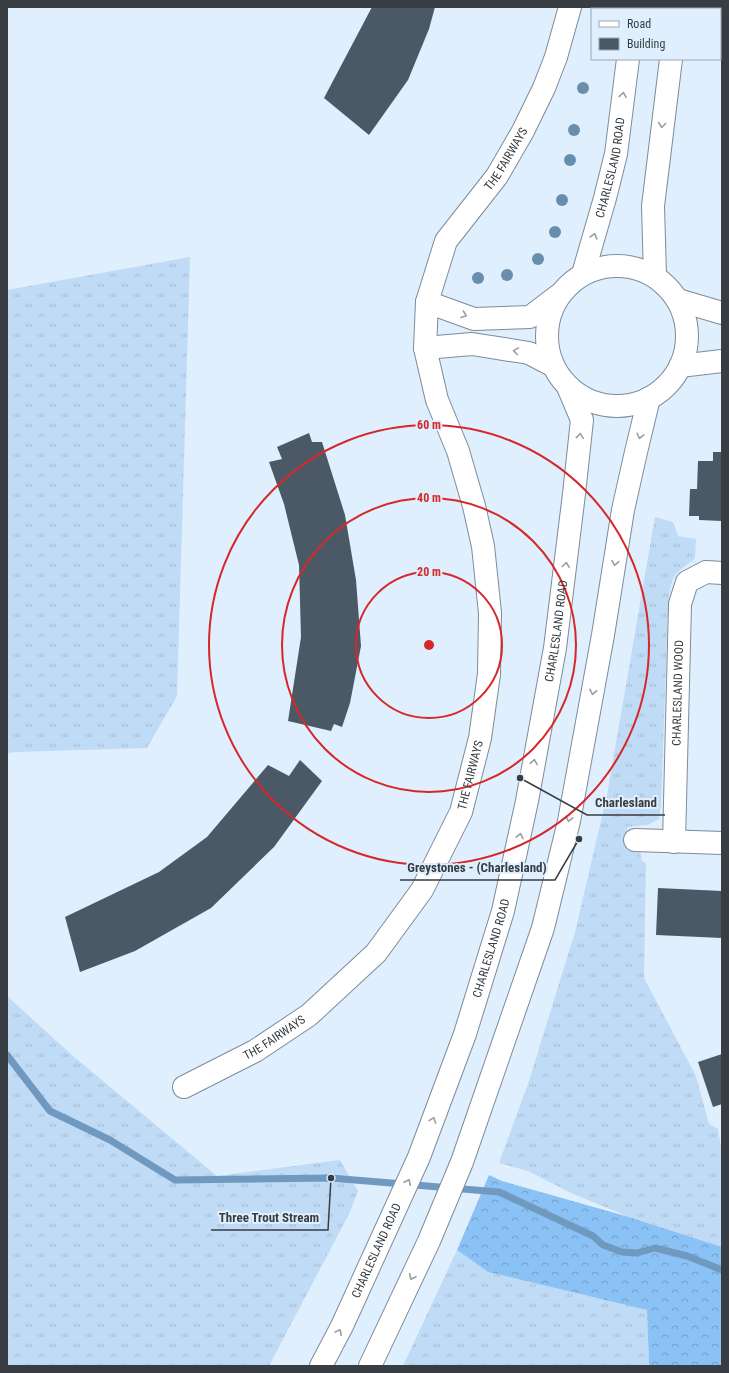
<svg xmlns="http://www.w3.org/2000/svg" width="729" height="1373" viewBox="0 0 729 1373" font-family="'Roboto Condensed',sans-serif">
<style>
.grass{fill:url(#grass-tufts)}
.forest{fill:url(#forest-crowns)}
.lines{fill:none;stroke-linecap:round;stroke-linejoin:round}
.stream{stroke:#7099bf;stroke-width:7}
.building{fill:#4b5865}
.street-casing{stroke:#7e8b99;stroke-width:24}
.secondary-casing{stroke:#7e8b99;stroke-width:24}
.street{stroke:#fff;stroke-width:22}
.secondary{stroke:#fff;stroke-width:22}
.tree{fill:#698eac}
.oneway{stroke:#9b9ea1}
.ring{fill:none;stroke:#d62828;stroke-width:2}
.labels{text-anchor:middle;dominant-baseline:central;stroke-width:4;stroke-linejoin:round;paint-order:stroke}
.street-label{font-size:12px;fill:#373d43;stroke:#dfeffe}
.centre{fill:#d62828;stroke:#dfeffe;stroke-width:2}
.ring-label{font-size:12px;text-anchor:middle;font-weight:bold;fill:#d62828;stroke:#dfeffe;stroke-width:4;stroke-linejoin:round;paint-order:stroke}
.leader{fill:none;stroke:#373d43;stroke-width:1.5}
.callout-dot{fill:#373d43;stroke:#dfeffe;stroke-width:1.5}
.callout-label{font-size:13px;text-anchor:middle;font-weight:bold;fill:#373d43;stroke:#dfeffe;stroke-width:4;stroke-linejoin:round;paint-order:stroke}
</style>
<defs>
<pattern id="grass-tufts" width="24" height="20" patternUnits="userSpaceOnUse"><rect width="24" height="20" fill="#c0dbf5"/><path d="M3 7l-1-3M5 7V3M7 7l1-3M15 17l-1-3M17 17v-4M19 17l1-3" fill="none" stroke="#a6bdd3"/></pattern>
<pattern id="forest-crowns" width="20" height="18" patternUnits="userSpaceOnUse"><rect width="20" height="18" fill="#8bc2f6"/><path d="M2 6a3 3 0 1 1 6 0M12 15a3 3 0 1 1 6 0" fill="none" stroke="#729fc9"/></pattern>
</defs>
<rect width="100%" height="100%" fill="#dfeffe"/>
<path class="grass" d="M 190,257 L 177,696 L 147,748 L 17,752 L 7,753 L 7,290 Z
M 655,517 L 673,522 L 678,536 L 696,539 L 695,559 C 671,575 671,579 668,606 L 661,804 L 659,819 L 647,825 L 627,827 L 627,850 L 640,852 L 642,861 L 646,863 L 644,978 L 696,1076 L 709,1124 L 718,1129 L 722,1153 L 722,1247 L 629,1217 L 571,1193 L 528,1171 L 499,1163 L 528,1084 L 575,932 L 607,795 Z
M 7,996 L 73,1056 L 217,1176 L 340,1160 L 358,1191 L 349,1214 L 269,1366 L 7,1366 Z
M 457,1250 L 488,1272 L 647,1310 L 649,1366 L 403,1366 Z"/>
<path class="forest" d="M 489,1175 L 502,1181 L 629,1217 L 722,1247 L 722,1366 L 649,1366 L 647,1310 L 488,1272 L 457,1250 Z"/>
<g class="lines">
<path class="stream" d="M 7,1055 L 50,1111 L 110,1140 L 175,1180 L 331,1178 L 499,1192 L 593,1236 L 603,1245 L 622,1252 L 637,1253 L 655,1248 L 687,1256 L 722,1270"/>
</g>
<path class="building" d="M 372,7 L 435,7 L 429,29 L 408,80 L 369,135 L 324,98 Z
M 309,433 L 312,442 L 322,442 L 345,515 L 356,580 L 361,646 L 350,703 L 342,727 L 334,724 L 331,731 L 288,721 L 301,637 L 299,565 L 284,504 L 269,462 L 282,459 L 277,447 Z
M 713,452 L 722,452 L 722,521 L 699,520 L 699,516 L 689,516 L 690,489 L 697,489 L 698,461 L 713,461 Z
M 300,760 L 322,781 L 274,847 L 211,908 L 135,951 L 80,972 L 65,917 L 159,872 L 207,837 L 268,765 L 289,776 Z
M 658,888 L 722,891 L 722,938 L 656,935 Z
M 722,1054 L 722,1104 L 713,1107 L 698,1062 Z"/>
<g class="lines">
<defs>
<g id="street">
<path d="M 678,300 L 722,313"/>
<path d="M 427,302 L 474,319 L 530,317 L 559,295"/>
<path d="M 425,348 L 472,344 L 529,353 L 552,365"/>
<path d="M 680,366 L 722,361"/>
<path d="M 635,840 L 722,843"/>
<path id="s1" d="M 674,842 L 680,604 L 687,582 L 706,572 L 722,573"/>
<path id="s2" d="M 184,1087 L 255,1051 L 309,1015 L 376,953 L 422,890 L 461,812 L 480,738 L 489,674 L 490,613 L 483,546 L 474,506 L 458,451 L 437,400 L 425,348 L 427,302 L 446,241 L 497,176 L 523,131 L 544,88 L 556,57 L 570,7"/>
</g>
<g id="secondary">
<path d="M 637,9 L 638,7"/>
<path d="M 679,9 L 679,7"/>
<circle cx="617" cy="336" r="70"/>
<path id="s3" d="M 583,274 L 605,198 L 616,154 L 628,59"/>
<path d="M 655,276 L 653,206 L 671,59"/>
<path id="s4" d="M 321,1366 L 342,1326 L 419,1157 L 465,1034 L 503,911 L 527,801 L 555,648 L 574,494 L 582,420 L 568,387"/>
<path d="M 370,1366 L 429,1241 L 462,1162 L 543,928 L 569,821 L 603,635 L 623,510 L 636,452 L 649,398"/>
</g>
</defs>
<use href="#street" class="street-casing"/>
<use href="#secondary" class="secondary-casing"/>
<use href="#street" class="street"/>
<use href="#secondary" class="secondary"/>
</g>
<g class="tree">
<circle cx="583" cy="88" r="6"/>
<circle cx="574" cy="130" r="6"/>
<circle cx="570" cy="160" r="6"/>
<circle cx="562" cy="200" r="6"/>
<circle cx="555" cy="232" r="6"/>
<circle cx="538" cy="259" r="6"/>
<circle cx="507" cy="275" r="6"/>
<circle cx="478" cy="278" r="6"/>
</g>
<defs><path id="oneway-chevron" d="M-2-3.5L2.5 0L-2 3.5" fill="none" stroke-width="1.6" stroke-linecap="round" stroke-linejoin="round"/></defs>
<g class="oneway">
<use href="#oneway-chevron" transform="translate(623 95) rotate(-83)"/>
<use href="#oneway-chevron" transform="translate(662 125) rotate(97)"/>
<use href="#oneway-chevron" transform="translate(594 236) rotate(-74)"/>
<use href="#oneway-chevron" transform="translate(464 315) rotate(20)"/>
<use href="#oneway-chevron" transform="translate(516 351) rotate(-171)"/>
<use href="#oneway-chevron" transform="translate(580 436) rotate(-84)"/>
<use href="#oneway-chevron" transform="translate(640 436) rotate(104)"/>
<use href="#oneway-chevron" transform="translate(615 563) rotate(99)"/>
<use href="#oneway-chevron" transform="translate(566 565) rotate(-83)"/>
<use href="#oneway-chevron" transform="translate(593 692) rotate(101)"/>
<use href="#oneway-chevron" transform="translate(534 762) rotate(-80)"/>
<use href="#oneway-chevron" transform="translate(569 819) rotate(102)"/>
<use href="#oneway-chevron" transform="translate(520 836) rotate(-78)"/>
<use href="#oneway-chevron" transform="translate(433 1120) rotate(-70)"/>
<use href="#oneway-chevron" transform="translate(408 1182) rotate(-65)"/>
<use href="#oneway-chevron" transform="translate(412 1277) rotate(115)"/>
<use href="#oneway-chevron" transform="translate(339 1332) rotate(-62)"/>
</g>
<g class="ring">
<circle cx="429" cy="645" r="73"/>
<circle cx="429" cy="645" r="147"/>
<circle cx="429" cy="645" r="220"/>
</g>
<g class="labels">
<g class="street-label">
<text stroke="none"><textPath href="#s2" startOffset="1089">THE FAIRWAYS</textPath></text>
<text stroke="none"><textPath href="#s3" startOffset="110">CHARLESLAND ROAD</textPath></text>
<text stroke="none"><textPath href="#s4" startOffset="776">CHARLESLAND ROAD</textPath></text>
<text stroke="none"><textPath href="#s1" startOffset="149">CHARLESLAND WOOD</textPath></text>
<text stroke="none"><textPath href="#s2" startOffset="439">THE FAIRWAYS</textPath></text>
<text stroke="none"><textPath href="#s4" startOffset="452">CHARLESLAND ROAD</textPath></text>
<text stroke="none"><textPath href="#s2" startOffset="103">THE FAIRWAYS</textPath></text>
<text stroke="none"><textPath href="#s4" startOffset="128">CHARLESLAND ROAD</textPath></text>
</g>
</g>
<circle cx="429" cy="645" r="6" class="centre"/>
<g class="ring-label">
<text x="429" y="429">60 m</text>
<text x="429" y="502">40 m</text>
<text x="429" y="576">20 m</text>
</g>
<path class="leader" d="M520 778L587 815H665M579 839L555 880H400M331 1178L328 1230H211"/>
<g class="callout-dot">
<circle cx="520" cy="778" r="4"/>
<circle cx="579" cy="839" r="4"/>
<circle cx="331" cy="1178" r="4"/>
</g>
<g class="callout-label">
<text x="626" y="807">Charlesland</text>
<text x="477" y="872">Greystones - (Charlesland)</text>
<text x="269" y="1222">Three Trout Stream</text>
</g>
<rect width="729" height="1373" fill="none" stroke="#373d43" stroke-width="16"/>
<rect x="591" y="8" width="130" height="52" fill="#dfeffe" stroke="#9ca8b3"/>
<rect x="599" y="21" width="20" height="6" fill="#ffffff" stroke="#9ca8b3"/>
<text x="627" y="28" font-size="12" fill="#373d43">Road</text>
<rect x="599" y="38" width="20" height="12" fill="#4b5865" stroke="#9ca8b3"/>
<text x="627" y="48" font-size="12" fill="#373d43">Building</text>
</svg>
